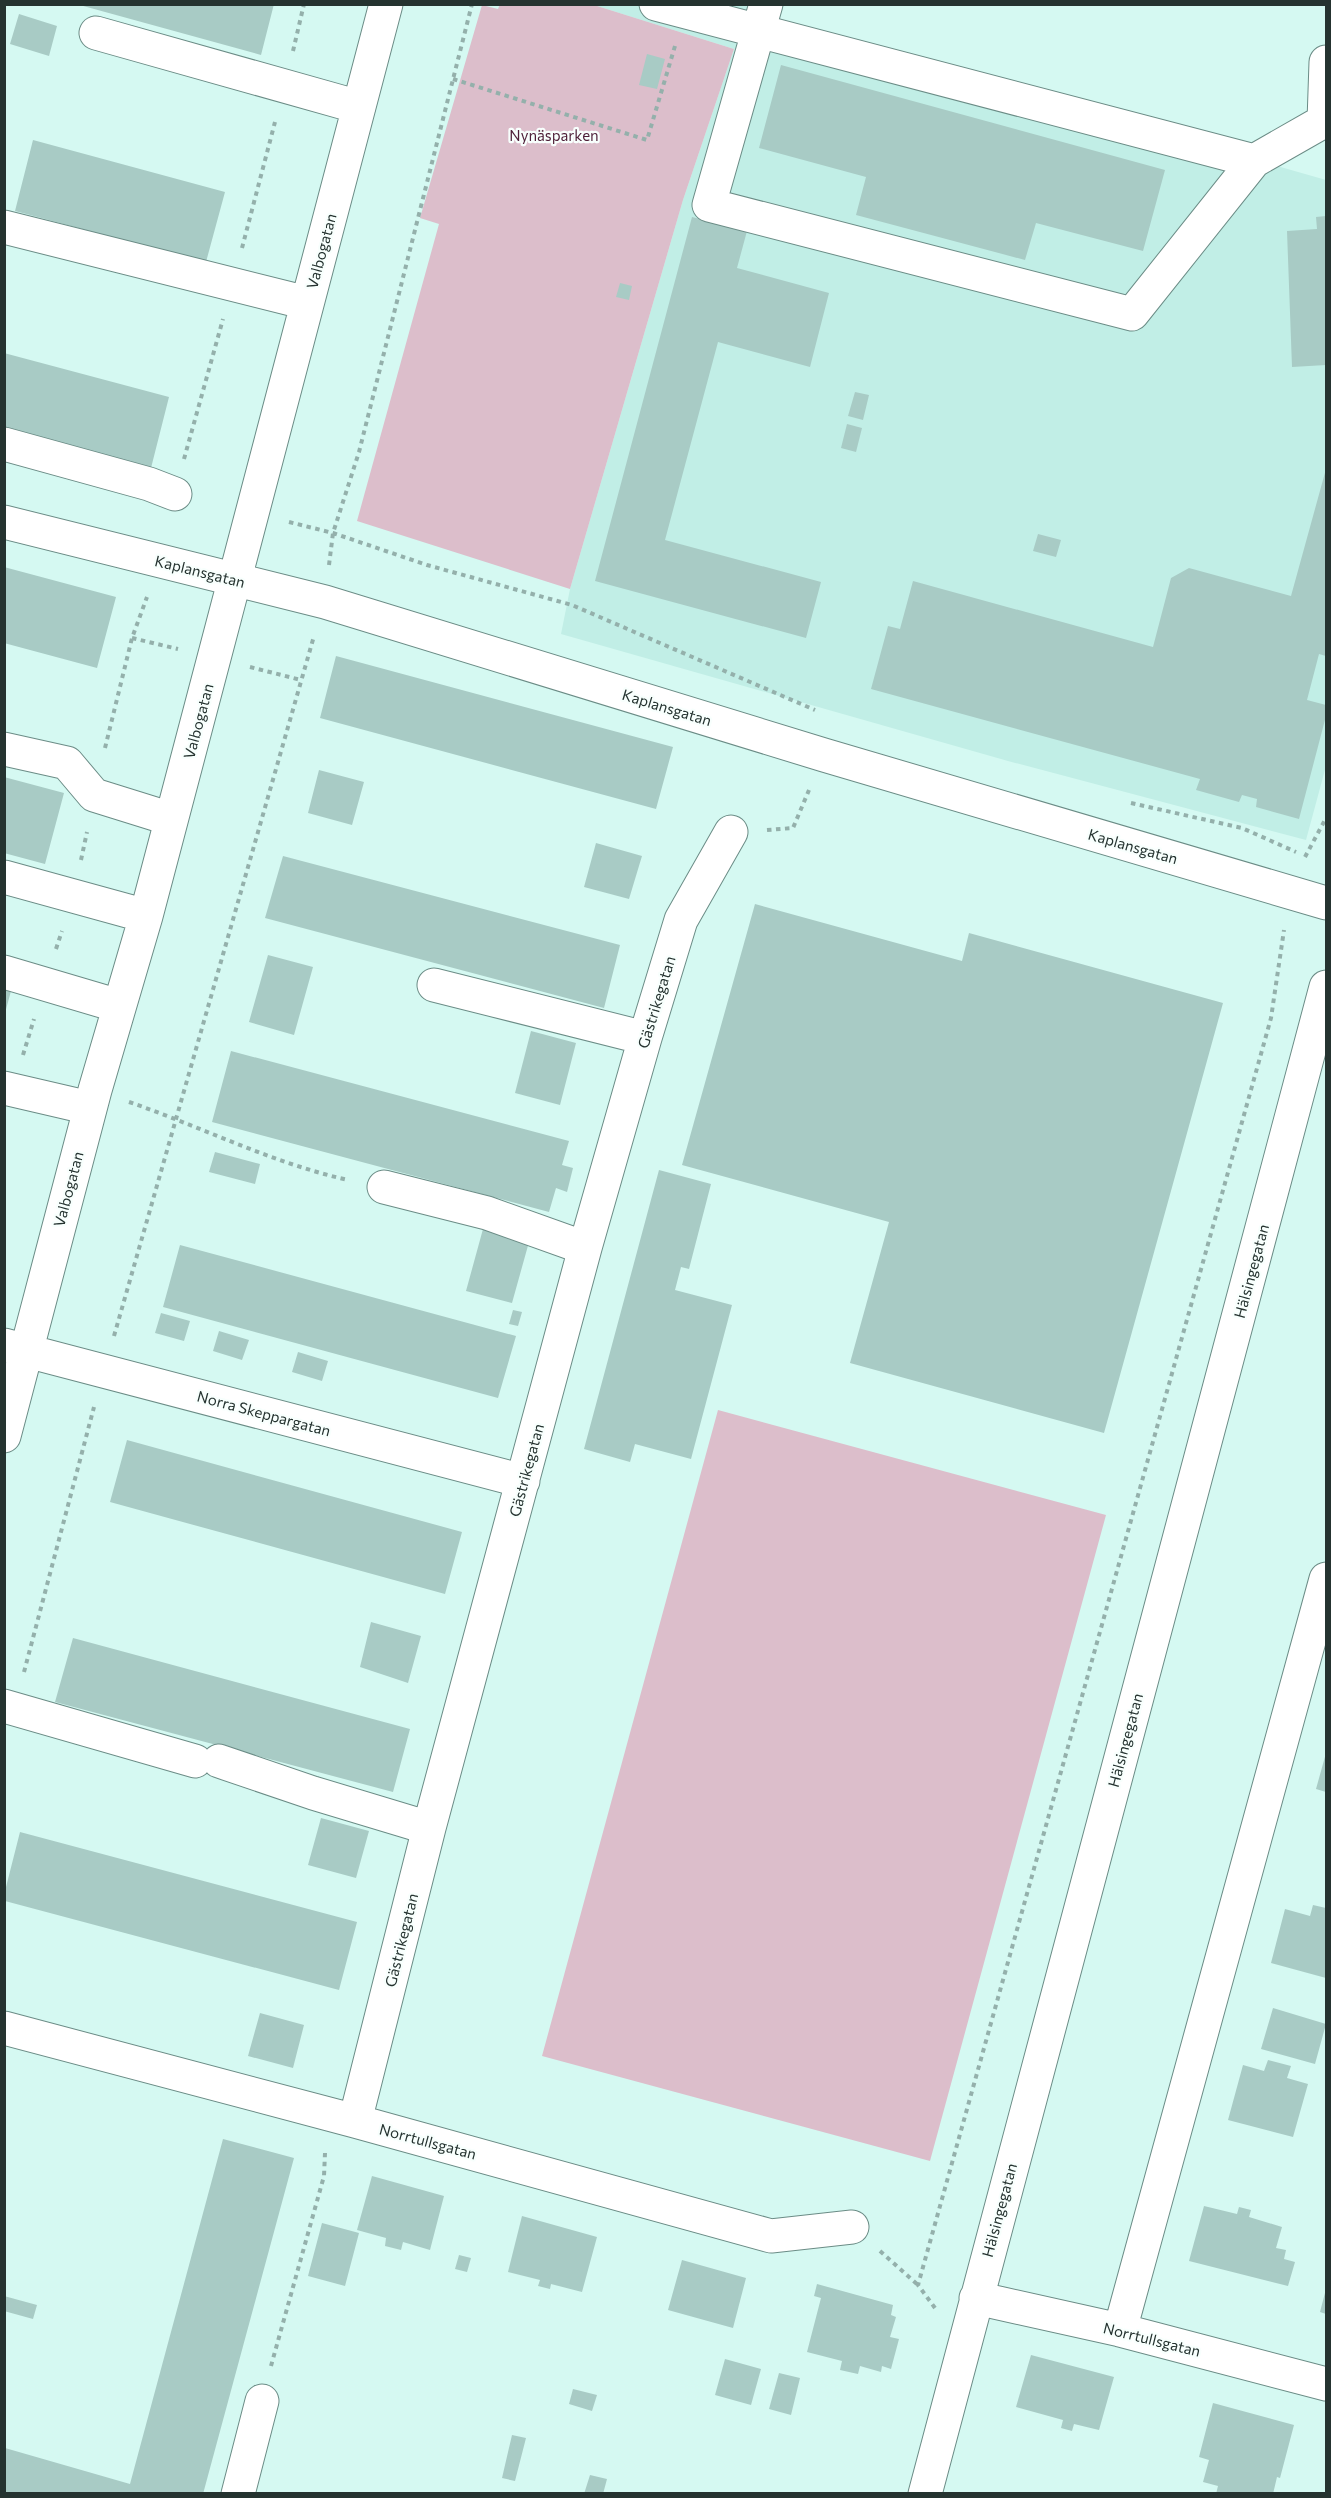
<svg xmlns="http://www.w3.org/2000/svg" width="1331" height="2498" viewBox="0 0 1331 2498" font-family="Commissioner,sans-serif">
<style>
.built{fill:#c1eee6}
.green{fill:#dcbecb}
.building{fill:#a8cbc5}
.lines{fill:none;stroke-linecap:round;stroke-linejoin:round}
.minor-casing{stroke:#6b8c86;stroke-width:35}
.path{stroke:#94b0ab;stroke-width:4;stroke-dasharray:4.5 4.5;stroke-linecap:butt}
.minor{stroke:#fff;stroke-width:33}
.labels{text-anchor:middle;dominant-baseline:central;stroke-width:4.5;stroke-linejoin:round;paint-order:stroke}
.park-label{font-size:15px;fill:#4d1e37;stroke:#f8fffd}
.street-label{font-size:15px;fill:#253330;stroke:#f8fffd}
</style>
<rect width="100%" height="100%" fill="#d5f9f2"/>
<path class="built" d="M 594,5 L 784,5 L 778,24 L 1326,180 L 1326,766 L 1306,840 L 1008,761 L 561,634 L 570,589 L 683,200 L 734,49 Z"/>
<path class="green" d="M 500,4 L 594,5 L 734,49 L 683,200 L 570,589 L 357,521 L 439,224 L 420,218 L 482,5 L 498,9 Z
M 718,1410 L 1106,1515 L 930,2161 L 542,2056 Z"/>
<path class="building" d="M 76,4 L 274,4 L 261,55 Z
M 19,14 L 57,26 L 49,56 L 10,44 Z
M 647,54 L 665,59 L 657,89 L 639,85 Z
M 781,65 L 1165,170 L 1143,251 L 1036,223 L 1025,260 L 856,215 L 866,177 L 759,148 Z
M 33,140 L 225,192 L 206,262 L 15,211 Z
M 1326,216 L 1326,365 L 1292,367 L 1287,231 L 1317,229 L 1316,217 Z
M 692,217 L 747,231 L 737,268 L 829,293 L 810,367 L 718,342 L 665,540 L 821,582 L 806,638 L 595,581 Z
M 620,283 L 632,286 L 629,300 L 616,297 Z
M 4,353 L 169,397 L 151,468 L 4,428 Z
M 855,392 L 869,395 L 863,420 L 848,416 Z
M 847,424 L 862,428 L 856,452 L 841,448 Z
M 1326,469 L 1326,656 L 1319,654 L 1307,700 L 1326,705 L 1326,716 L 1299,819 L 1256,807 L 1257,799 L 1242,795 L 1239,802 L 1196,790 L 1200,779 L 871,689 L 888,626 L 900,629 L 913,581 L 1153,647 L 1171,578 L 1189,568 L 1291,596 Z
M 1038,534 L 1061,540 L 1056,557 L 1033,551 Z
M 4,567 L 116,597 L 97,668 L 4,643 Z
M 336,656 L 673,747 L 656,809 L 320,718 Z
M 319,770 L 364,782 L 352,825 L 308,813 Z
M 4,777 L 64,793 L 45,864 L 4,853 Z
M 596,843 L 642,856 L 629,899 L 584,887 Z
M 283,856 L 620,945 L 604,1008 L 265,918 Z
M 755,904 L 962,961 L 969,933 L 1223,1003 L 1104,1433 L 850,1363 L 889,1222 L 682,1165 Z
M 268,955 L 313,967 L 294,1035 L 249,1022 Z
M 4,990 L 11,991 L 5,1013 L 4,1013 Z
M 531,1031 L 576,1043 L 560,1105 L 515,1093 Z
M 231,1051 L 569,1141 L 562,1165 L 573,1168 L 567,1192 L 556,1188 L 549,1212 L 212,1122 Z
M 215,1152 L 260,1164 L 255,1184 L 209,1172 Z
M 659,1170 L 711,1184 L 689,1269 L 681,1267 L 675,1290 L 732,1305 L 691,1459 L 635,1444 L 630,1462 L 584,1449 Z
M 483,1229 L 529,1242 L 512,1303 L 466,1291 Z
M 180,1245 L 516,1336 L 498,1398 L 163,1307 Z
M 513,1310 L 522,1312 L 518,1326 L 509,1324 Z
M 161,1313 L 190,1321 L 184,1341 L 155,1333 Z
M 219,1331 L 249,1340 L 242,1360 L 213,1351 Z
M 298,1352 L 328,1361 L 322,1381 L 292,1372 Z
M 127,1440 L 462,1532 L 445,1594 L 110,1502 Z
M 371,1622 L 421,1636 L 408,1683 L 360,1667 Z
M 73,1638 L 410,1729 L 393,1792 L 55,1702 Z
M 1326,1753 L 1326,1792 L 1316,1789 Z
M 321,1818 L 369,1831 L 356,1878 L 308,1865 Z
M 20,1832 L 357,1922 L 339,1990 L 5,1901 L 5,1891 Z
M 1313,1905 L 1326,1908 L 1326,1978 L 1271,1963 L 1285,1909 L 1310,1916 Z
M 1273,2008 L 1326,2024 L 1315,2064 L 1261,2049 Z
M 260,2013 L 304,2025 L 293,2068 L 248,2056 Z
M 1268,2060 L 1291,2066 L 1287,2078 L 1308,2084 L 1293,2137 L 1228,2120 L 1243,2065 L 1264,2071 Z
M 223,2139 L 294,2158 L 203,2494 L 5,2494 L 5,2448 L 130,2484 Z
M 372,2176 L 444,2196 L 430,2250 L 403,2242 L 401,2250 L 385,2246 L 386,2238 L 357,2230 Z
M 1204,2206 L 1237,2214 L 1239,2207 L 1251,2210 L 1249,2217 L 1282,2227 L 1276,2248 L 1286,2250 L 1284,2259 L 1295,2262 L 1288,2286 L 1189,2261 Z
M 522,2216 L 597,2237 L 582,2292 L 551,2284 L 550,2289 L 538,2286 L 540,2280 L 508,2272 Z
M 322,2223 L 359,2233 L 345,2286 L 308,2276 Z
M 459,2255 L 471,2258 L 467,2272 L 455,2269 Z
M 682,2260 L 746,2278 L 733,2328 L 668,2310 Z
M 817,2284 L 893,2305 L 891,2315 L 896,2317 L 890,2337 L 899,2339 L 891,2369 L 882,2366 L 881,2372 L 860,2366 L 858,2374 L 840,2370 L 842,2361 L 807,2352 L 821,2298 L 814,2296 Z
M 1326,2289 L 1326,2314 L 1320,2312 Z
M 4,2296 L 37,2305 L 33,2319 L 4,2311 Z
M 1031,2355 L 1114,2377 L 1099,2430 L 1074,2424 L 1072,2431 L 1061,2428 L 1063,2420 L 1016,2407 Z
M 725,2359 L 761,2369 L 751,2405 L 715,2395 Z
M 779,2373 L 800,2378 L 791,2415 L 769,2409 Z
M 573,2389 L 597,2395 L 592,2411 L 569,2404 Z
M 1213,2403 L 1294,2425 L 1280,2478 L 1277,2477 L 1273,2494 L 1216,2494 L 1218,2486 L 1203,2482 L 1209,2460 L 1199,2457 Z
M 512,2435 L 526,2438 L 515,2481 L 502,2478 Z
M 590,2475 L 607,2479 L 603,2494 L 584,2494 Z"/>
<g class="lines">
<defs>
<path id="minor" d="M 656,4 L 1254,161
M 766,4 L 709,205 L 1132,314 L 1254,161 L 1324,121 L 1326,62
M 96,33 L 359,107
M 4,227 L 307,303
M 4,444 L 149,484 L 175,494
M 4,522 L 325,602 L 824,755 L 1326,903
M 4,749 L 67,763 L 94,795 L 171,819
M 4,877 L 146,916
M 4,972 L 119,1006
M 434,985 L 645,1038
M 4,1088 L 90,1108
M 384,1187 L 487,1213 L 585,1248
M 4,1345 L 523,1481
M 4,1436 L 95,1090 L 146,916 L 214,658 L 386,4
M 4,1706 L 195,1761
M 219,1761 L 313,1793 L 429,1828
M 4,2028 L 355,2121 L 771,2236 L 852,2227
M 355,2121 L 429,1828 L 585,1248 L 645,1038 L 681,920 L 731,832
M 976,2298 L 1120,2330 L 1326,2384
M 1120,2330 L 1326,1579
M 238,2494 L 262,2401
M 925,2494 L 1326,987"/>
</defs>
<use href="#minor" class="minor-casing"/>
<path class="path" d="M 293,51 L 304,4
M 453,79 L 647,140 L 675,46
M 242,248 L 275,122
M 184,459 L 223,319
M 289,522 L 333,533 L 427,565 L 572,605 L 815,710
M 329,565 L 333,533 L 359,452 L 472,4
M 132,638 L 178,649
M 250,667 L 301,680
M 105,748 L 132,638 L 147,597
M 1131,803 L 1242,828 L 1296,852
M 767,830 L 793,828 L 809,790
M 1305,857 L 1326,818
M 81,860 L 87,832
M 56,949 L 62,931
M 23,1055 L 34,1019
M 129,1102 C 202,1127 272,1163 348,1180
M 114,1336 L 314,636
M 24,1672 L 94,1407
M 880,2251 L 918,2285
M 935,2308 L 918,2285 L 1271,1018 L 1284,930
M 271,2366 L 324,2176 L 325,2153"/>
<use href="#minor" class="minor"/>
</g>
<g class="labels">
<g class="park-label">
<text x="554" y="135">Nynäsparken</text>
</g>
<g class="street-label">
<text transform="translate(321 251) rotate(-75)">Valbogatan</text>
<text transform="translate(200 571) rotate(14)">Kaplansgatan</text>
<text transform="translate(667 707) rotate(17)">Kaplansgatan</text>
<text transform="translate(198 721) rotate(-75)">Valbogatan</text>
<text transform="translate(1133 846) rotate(16)">Kaplansgatan</text>
<text transform="translate(656 1002) rotate(-73)">Gästrikegatan</text>
<text transform="translate(68 1189) rotate(-75)">Valbogatan</text>
<text transform="translate(1251 1271) rotate(-75)">Hälsingegatan</text>
<text transform="translate(264 1413) rotate(15)">Norra Skeppargatan</text>
<text transform="translate(526 1470) rotate(-75)">Gästrikegatan</text>
<text transform="translate(1125 1740) rotate(-75)">Hälsingegatan</text>
<text transform="translate(401 1940) rotate(-76)">Gästrikegatan</text>
<text transform="translate(428 2141) rotate(15)">Norrtullsgatan</text>
<text transform="translate(999 2210) rotate(-75)">Hälsingegatan</text>
<text transform="translate(1152 2339) rotate(14)">Norrtullsgatan</text>
</g>
</g>
<rect width="1331" height="2498" fill="none" stroke="#253330" stroke-width="12"/>
</svg>
